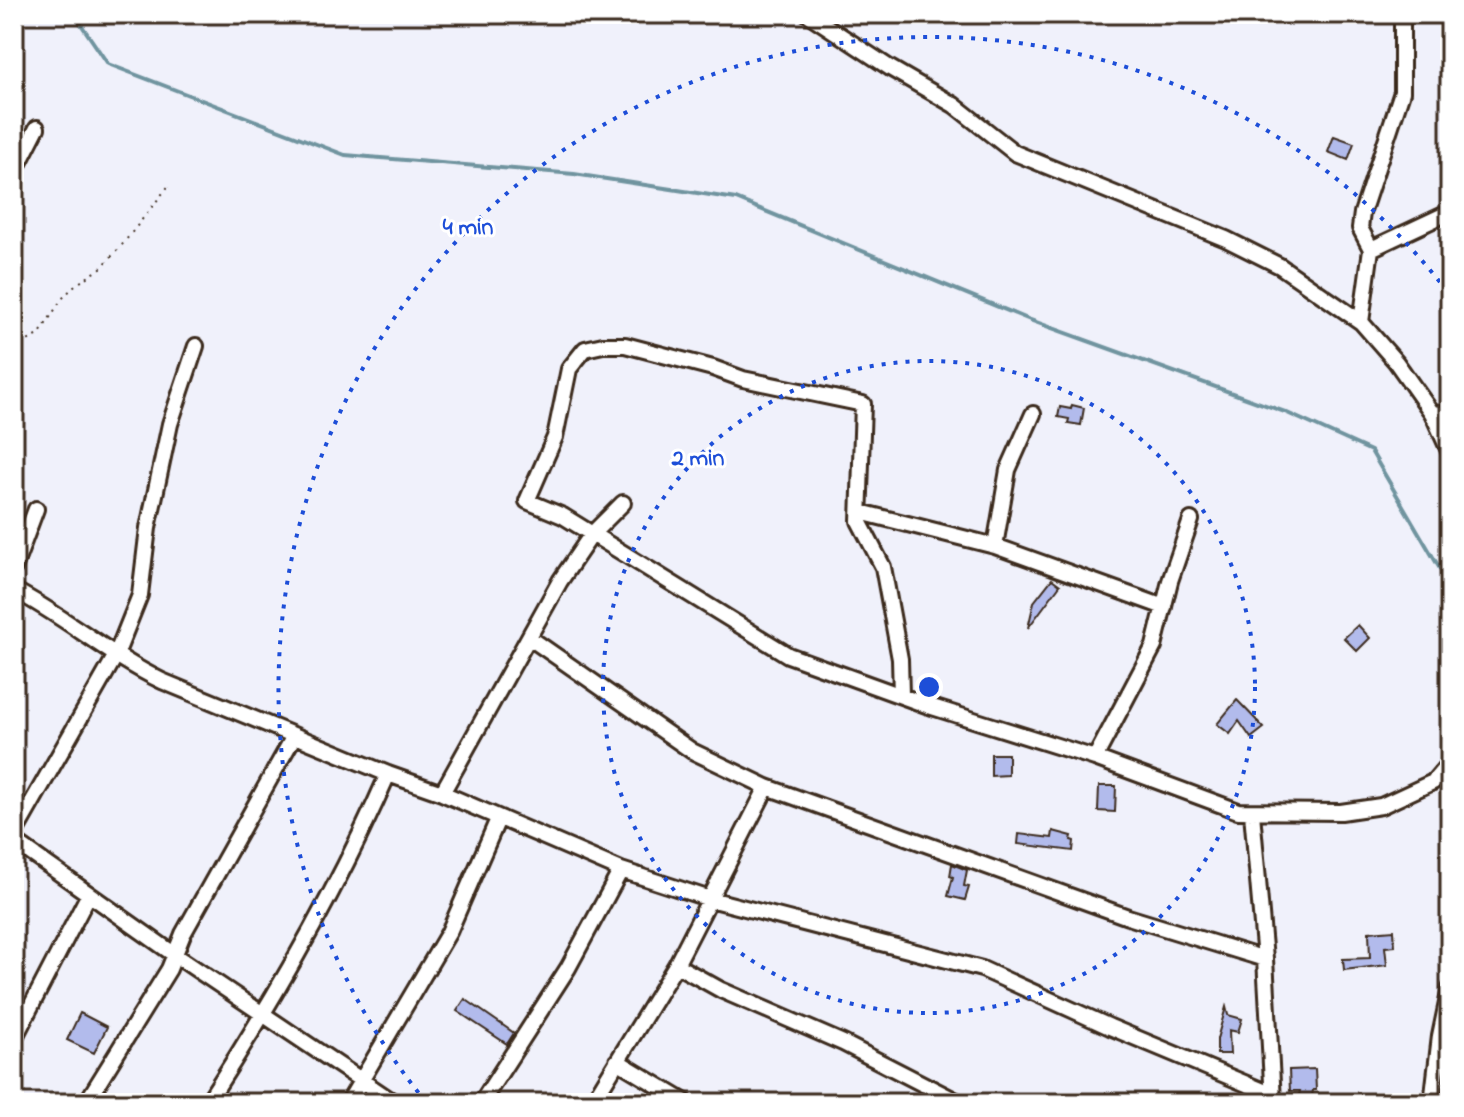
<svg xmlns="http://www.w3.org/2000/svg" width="1464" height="1117" viewBox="0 0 1464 1117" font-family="'Indie Flower',sans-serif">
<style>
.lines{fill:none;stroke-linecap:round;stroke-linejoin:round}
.stream{stroke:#70949f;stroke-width:4}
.building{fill:#b2bbec;stroke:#3b2a1e;stroke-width:2}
.minor-casing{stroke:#3b2a1e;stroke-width:20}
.path{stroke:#3b2a1e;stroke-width:2;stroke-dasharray:2 6;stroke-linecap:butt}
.minor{stroke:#fff;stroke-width:14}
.ring{fill:none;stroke:#1d4ed8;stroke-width:4;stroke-dasharray:4 8}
.centre{fill:#1d4ed8;stroke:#fff;stroke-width:4}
.ring-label{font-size:24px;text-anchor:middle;font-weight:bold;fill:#1d4ed8;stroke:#fff;stroke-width:6;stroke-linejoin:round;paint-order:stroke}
</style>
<rect width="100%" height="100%" fill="#f0f1fb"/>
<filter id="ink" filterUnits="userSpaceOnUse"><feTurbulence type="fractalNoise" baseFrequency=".0125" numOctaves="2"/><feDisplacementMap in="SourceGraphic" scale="16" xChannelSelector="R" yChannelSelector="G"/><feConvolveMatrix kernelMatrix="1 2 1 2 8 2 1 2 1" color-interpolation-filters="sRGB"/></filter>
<g filter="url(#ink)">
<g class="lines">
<path class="stream" d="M 74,14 L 108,64 L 345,155 L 574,174 L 736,199 L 1030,320 L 1285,412 L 1371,451 L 1450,586"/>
</g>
<path class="building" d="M 1334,136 L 1354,143 L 1348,160 L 1328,152 Z
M 1072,405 L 1084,408 L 1081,425 L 1068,423 L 1069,419 L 1058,417 L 1060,407 L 1071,409 Z
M 1052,579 L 1060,585 L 1028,628 L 1034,602 Z
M 1358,625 L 1370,638 L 1357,651 L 1344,638 Z
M 1237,700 L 1264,728 L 1251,738 L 1239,721 L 1230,734 L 1217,724 Z
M 991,754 L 1008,754 L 1008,775 L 991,776 Z
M 1099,786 L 1116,786 L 1115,812 L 1098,811 Z
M 1053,831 L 1072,836 L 1071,840 L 1074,841 L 1073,851 L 1018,844 L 1019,834 L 1052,838 Z
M 952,864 L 967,870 L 964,886 L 969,887 L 965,900 L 948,896 L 953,877 L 950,876 Z
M 1394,930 L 1395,946 L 1385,947 L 1387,965 L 1344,970 L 1343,959 L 1370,958 L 1369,932 Z
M 465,999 L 514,1033 L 507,1044 L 457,1011 Z
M 1226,1007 L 1228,1015 L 1242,1019 L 1238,1032 L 1229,1030 L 1230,1054 L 1217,1054 L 1217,1039 Z
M 80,1013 L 107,1027 L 94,1053 L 67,1040 Z
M 1315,1069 L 1316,1090 L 1313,1090 L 1311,1103 L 1297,1103 L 1300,1091 L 1290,1091 L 1289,1070 Z"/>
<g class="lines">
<defs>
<path id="minor" d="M 808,14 L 890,68 L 954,105 L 1015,153 L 1226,239 L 1280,266 L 1361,322 L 1396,362 L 1432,413 L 1450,453
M 14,173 L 37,128
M 1371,249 L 1450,212
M 1361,322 L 1371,249 L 1360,228 L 1362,213 L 1402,92 L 1402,14
M 1432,413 L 1450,415
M 860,512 L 995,546 L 1164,607
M 995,546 L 1008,470 L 1033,414
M 14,568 L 36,509
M 14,590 C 66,617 110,656 162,681 L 388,774 L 442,793 L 621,870 L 710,899 L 982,969 L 1110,1027 L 1273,1095
M 530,638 L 692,751 L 767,787 L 1128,917 L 1265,959
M 901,695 L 900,659 L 883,567 L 859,521 L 863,404 L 743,379 L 713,368 L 625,345 L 603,345 L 585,349 L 569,369 L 555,437 L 527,501 L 563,516 L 788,655 L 929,706 L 1095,758 L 1238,811 L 1341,812 L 1381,806 L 1433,782 L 1450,762
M 1095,758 L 1154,646 L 1170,581 L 1191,520
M 442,793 L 560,581 L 592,534 L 623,503
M 1252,813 L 1265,959 L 1273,1100
M 14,834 L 116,655 L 140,595 L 148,528 L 170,424 L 196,346
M 14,841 L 175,955 L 395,1103
M 676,965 L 721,990 L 843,1043 L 960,1103
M 14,1039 L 89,894
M 617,1061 L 687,1103
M 86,1103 L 169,969 L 183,934 L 294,736
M 207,1103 C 275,998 338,889 388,774
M 348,1103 L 449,932 L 498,819
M 481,1103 L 568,968 L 621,870
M 592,1103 L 676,965 L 767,787
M 1432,1103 L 1440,1036 L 1450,988"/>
</defs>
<use href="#minor" class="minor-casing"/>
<path class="path" d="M 14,348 L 39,335 L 61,300 L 74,286 L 100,269 L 122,245 L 170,184"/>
<use href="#minor" class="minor"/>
</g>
</g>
<g class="ring">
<circle cx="929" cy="687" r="326"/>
<path d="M426 1102A652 652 0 1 1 1450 295"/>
</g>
<circle cx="929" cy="687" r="12" class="centre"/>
<g class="ring-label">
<text x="468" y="234">4 min</text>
<text x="698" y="465">2 min</text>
</g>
<rect width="1464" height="1117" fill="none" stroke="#fff" stroke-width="48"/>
<rect x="24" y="24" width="1416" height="1069" fill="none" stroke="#3b2a1e" stroke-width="3" filter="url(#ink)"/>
</svg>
